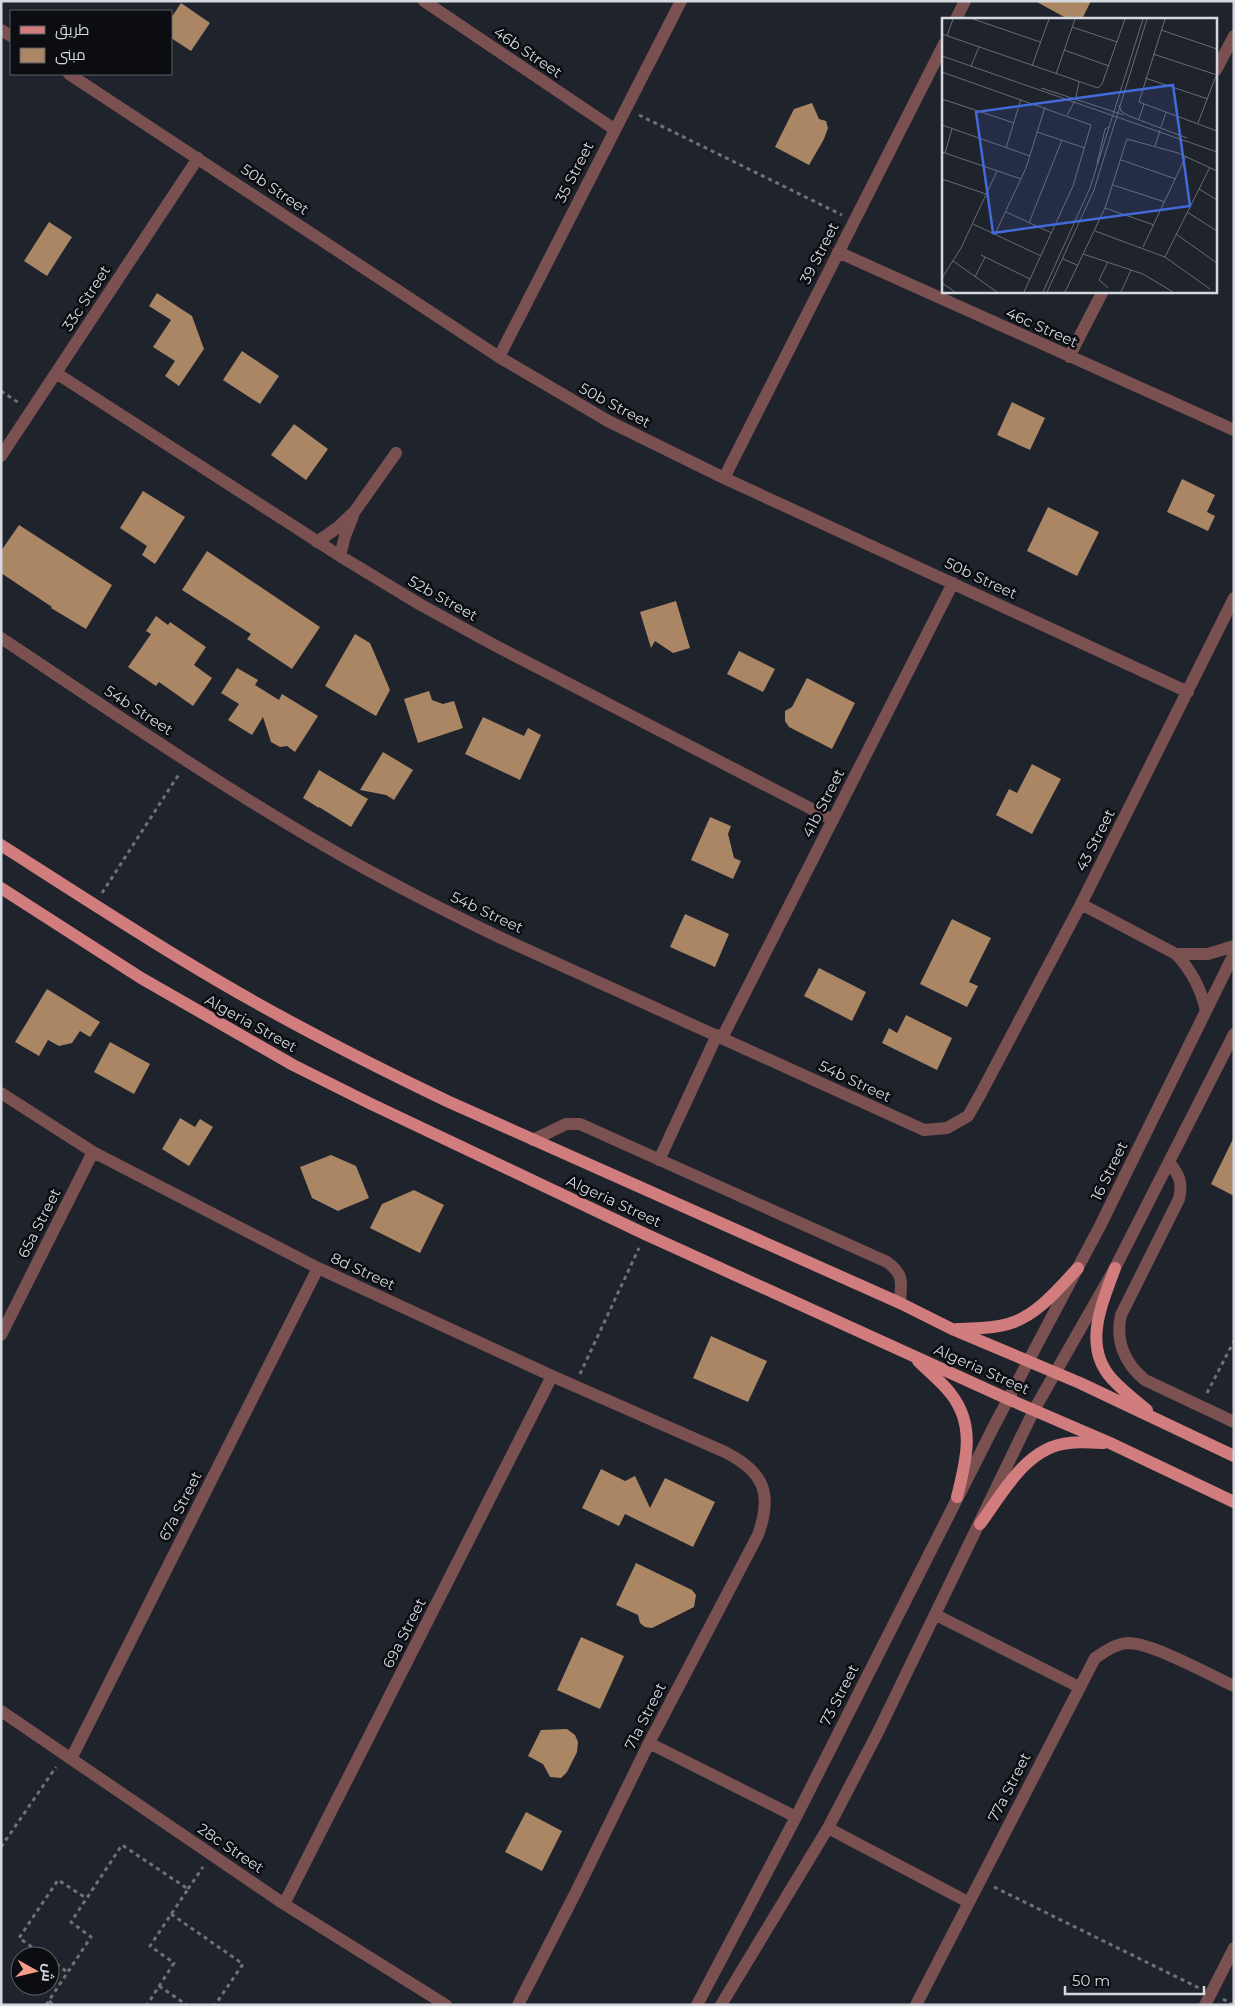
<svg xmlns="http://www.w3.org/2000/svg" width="1235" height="2006" viewBox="0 0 1235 2006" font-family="Montserrat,Cairo,sans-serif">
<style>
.building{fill:#aa8665}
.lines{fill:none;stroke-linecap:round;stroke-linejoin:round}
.path{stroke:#6d7179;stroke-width:3;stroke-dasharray:4 4;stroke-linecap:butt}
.minor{stroke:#7a5150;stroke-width:12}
.major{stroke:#d17c7d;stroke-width:12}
.labels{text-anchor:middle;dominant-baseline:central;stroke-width:5;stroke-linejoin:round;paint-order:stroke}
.street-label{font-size:15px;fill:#d6d9df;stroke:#0b0d11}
.inset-road{fill:none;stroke:#686c74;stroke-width:1}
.view{fill:#426ad9;fill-opacity:0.15;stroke:#426ad9;stroke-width:2.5}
.inset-edge{fill:none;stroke:#d6d9df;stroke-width:2.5}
</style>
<rect width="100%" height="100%" fill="#1f232c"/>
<path class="building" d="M 1035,1 L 1091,1 L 1082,19 L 1068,19 Z
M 181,3 L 210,23 L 191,51 L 171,38 L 171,18 Z
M 812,103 L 819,119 L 826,121 L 828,128 L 824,139 L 809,165 L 775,147 L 794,109 Z
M 49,222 L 72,237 L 47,276 L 24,261 Z
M 157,293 L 192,316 L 204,349 L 179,386 L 165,376 L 175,361 L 153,347 L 171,320 L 149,306 Z
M 242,351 L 279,376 L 260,404 L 223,380 Z
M 1012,402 L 1045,418 L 1030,450 L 997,435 Z
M 294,424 L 328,449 L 306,480 L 271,455 Z
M 1182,479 L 1215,495 L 1207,512 L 1215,516 L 1208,531 L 1167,512 Z
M 143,491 L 185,517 L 155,564 L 142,555 L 147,546 L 120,528 Z
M 1048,507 L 1099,532 L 1077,576 L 1027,551 Z
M 19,525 L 112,585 L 86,629 L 51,608 L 52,607 L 1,573 L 1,551 Z
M 207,551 L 320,627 L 292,669 L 247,639 L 251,634 L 182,590 Z
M 676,601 L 690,648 L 673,653 L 655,641 L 651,648 L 640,612 Z
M 156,616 L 168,625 L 170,622 L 206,647 L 194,665 L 212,678 L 193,706 L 159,682 L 156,686 L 128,667 L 151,634 L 146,631 Z
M 355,634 L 370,643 L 390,690 L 376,716 L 325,686 Z
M 739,651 L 775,669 L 763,692 L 727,674 Z
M 237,668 L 258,680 L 255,685 L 279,700 L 282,694 L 318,716 L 295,752 L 287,746 L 280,747 L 271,742 L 263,717 L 252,735 L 228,720 L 239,704 L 221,693 Z
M 807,678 L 855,703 L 832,749 L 789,727 L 785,721 L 785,711 L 792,707 Z
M 429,691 L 432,700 L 443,704 L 454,701 L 463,728 L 418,743 L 404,699 Z
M 483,717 L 524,736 L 528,728 L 541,735 L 520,780 L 465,754 Z
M 383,752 L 413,770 L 394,800 L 386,795 L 360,790 Z
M 1032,764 L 1061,779 L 1032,834 L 996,815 L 1009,789 L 1017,793 Z
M 319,770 L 368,799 L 351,827 L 319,807 L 319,808 L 303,798 Z
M 710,817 L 731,826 L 728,834 L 734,858 L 741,861 L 733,879 L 691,860 Z
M 685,914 L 729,934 L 715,967 L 670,947 Z
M 952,919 L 991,938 L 969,982 L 978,986 L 967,1007 L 920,984 Z
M 819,968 L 866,992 L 852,1021 L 804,996 Z
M 47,989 L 100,1022 L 90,1037 L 80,1031 L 72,1043 L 59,1046 L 48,1040 L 39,1056 L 15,1042 Z
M 906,1015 L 952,1038 L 937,1070 L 882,1043 L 889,1028 L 897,1033 Z
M 110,1042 L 150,1064 L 134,1094 L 94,1072 Z
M 180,1118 L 195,1127 L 200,1119 L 213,1127 L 189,1166 L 162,1149 Z
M 1234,1137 L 1234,1196 L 1211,1184 Z
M 331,1155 L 356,1166 L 369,1198 L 338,1211 L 312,1198 L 300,1167 Z
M 414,1190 L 444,1205 L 420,1253 L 370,1228 L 382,1204 Z
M 711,1336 L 767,1361 L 748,1402 L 693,1378 Z
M 601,1469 L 625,1481 L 635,1476 L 650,1508 L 665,1478 L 715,1502 L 693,1547 L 625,1514 L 619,1526 L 582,1508 Z
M 636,1563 L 692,1590 L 696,1595 L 694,1607 L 652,1628 L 645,1627 L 640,1623 L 638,1615 L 616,1605 Z
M 581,1637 L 624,1656 L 600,1709 L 557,1690 Z
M 567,1729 L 575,1735 L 578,1742 L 577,1752 L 567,1772 L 561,1778 L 550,1777 L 543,1764 L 528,1756 L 541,1730 Z
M 526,1812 L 562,1831 L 542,1871 L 505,1852 Z"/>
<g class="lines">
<path class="path" d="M 639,115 L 842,215
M 1,391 L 19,403
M 102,893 L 179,774
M 580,1374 L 639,1248
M 1207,1393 L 1234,1341
M 1,1847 L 56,1767
M 994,1887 L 1199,1988
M 188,1889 L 203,1867
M 171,1914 L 243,1964 L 215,2005
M 45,1956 L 19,1938 L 58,1880 L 86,1898
M 50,1959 L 67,1972
M 159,1986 L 187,2005
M 1223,1999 L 1233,2005
M 49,2001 L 54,2005
M 46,2005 L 91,1937 L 71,1922 L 122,1845 L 188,1889 L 150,1946 L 174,1963 L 147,2005"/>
<path class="minor" d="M 424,1 L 614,129
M 956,19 L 965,1
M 1,30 L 11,36
M 1216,70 L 1234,36
M 69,74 L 499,357 L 608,421 L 724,478 L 1188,692
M 838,252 L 1234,430
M 499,357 L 681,1
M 1069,357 L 1103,291
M 56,373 L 340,556 L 421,605 L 496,646 L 833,820
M 1,456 L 198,158
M 724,478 L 944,44
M 317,542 L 337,528 L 355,511 L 396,453
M 340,556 L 345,536 L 353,516
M 1,638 C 120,717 239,799 364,868 C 408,892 453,915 499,937 L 924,1130 L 947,1128 L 968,1116 L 980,1095 L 1081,904 L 1234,598
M 1081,904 L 1176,954 C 1192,971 1201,988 1206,1011
M 1176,954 L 1208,954 L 1234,946
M 722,1038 L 953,583
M 1,1093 L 93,1152 L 318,1268 L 552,1376 L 725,1452 C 764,1472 773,1493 758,1535 L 649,1743 L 576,1892 L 518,2005
M 533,1140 L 566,1124 L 580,1124 L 887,1262 C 905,1275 901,1283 900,1303
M 659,1160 L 717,1035
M 1169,1162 C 1179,1175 1183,1182 1179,1199 L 1121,1315 C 1115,1341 1125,1364 1145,1380 L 1234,1422
M 1,1335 L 93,1152
M 936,1615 L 1079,1687
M 1,1711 L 284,1904 L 446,2005
M 649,1743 L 796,1817
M 71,1759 L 318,1268
M 828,1828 L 968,1902
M 284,1904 L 552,1376
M 697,2005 L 796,1817 L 994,1426 L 1100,1226 L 1234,954
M 721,2005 L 828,1828 L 877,1734 L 1034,1410 L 1115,1268 L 1234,1034
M 916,2005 L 1095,1658 C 1106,1651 1116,1643 1130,1643 C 1156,1645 1208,1674 1234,1686
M 1205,2005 L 1234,1948"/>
<path class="major" d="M 1,845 C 62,884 122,923 183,960 C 268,1012 357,1058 447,1101 L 900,1303 L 952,1329 L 1080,1383 L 1234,1456
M 1,888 L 141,978 L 293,1065 L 369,1103 L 645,1234 L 1008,1399 L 1110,1443 L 1234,1502
M 1115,1268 C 1102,1304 1082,1346 1112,1379 C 1123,1391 1135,1400 1147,1410
M 957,1329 C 974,1328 992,1329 1008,1324 C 1037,1316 1058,1289 1078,1268
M 918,1361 C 929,1372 942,1382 951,1394 C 976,1426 966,1461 957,1497
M 980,1524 C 1003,1493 1026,1447 1069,1443 C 1080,1441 1092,1443 1104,1443"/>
</g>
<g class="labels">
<g class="street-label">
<text transform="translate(528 52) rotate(34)">46b Street</text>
<text transform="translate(574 172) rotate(-63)">35 Street</text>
<text transform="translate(275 189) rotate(34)">50b Street</text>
<text transform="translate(819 253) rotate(-63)">39 Street</text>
<text transform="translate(86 298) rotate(-57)">33c Street</text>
<text transform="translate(1042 327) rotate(24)">46c Street</text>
<text transform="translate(615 405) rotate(28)">50b Street</text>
<text transform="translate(981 578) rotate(25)">50b Street</text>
<text transform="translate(443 598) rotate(29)">52b Street</text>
<text transform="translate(139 710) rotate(33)">54b Street</text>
<text transform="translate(823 803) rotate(-63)">41b Street</text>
<text transform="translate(1095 840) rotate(-63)">43 Street</text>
<text transform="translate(487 912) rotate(25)">54b Street</text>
<text transform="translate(251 1023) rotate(29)">Algeria Street</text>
<text transform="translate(855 1081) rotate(25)">54b Street</text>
<text transform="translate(1109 1171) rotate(-64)">16 Street</text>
<text transform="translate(614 1201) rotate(25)">Algeria Street</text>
<text transform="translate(39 1223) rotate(-63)">65a Street</text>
<text transform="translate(363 1271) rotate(25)">8d Street</text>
<text transform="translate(982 1369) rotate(24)">Algeria Street</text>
<text transform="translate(180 1506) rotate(-63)">67a Street</text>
<text transform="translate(404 1633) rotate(-63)">69a Street</text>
<text transform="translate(839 1695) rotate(-63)">73 Street</text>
<text transform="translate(645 1716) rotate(-63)">71a Street</text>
<text transform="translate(1009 1787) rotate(-63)">77a Street</text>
<text transform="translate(231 1848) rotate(34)">28c Street</text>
</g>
</g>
<g transform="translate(942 18)">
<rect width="275" height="275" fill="#1f232c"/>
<path class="inset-road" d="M 31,1 L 98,24M 223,1 L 197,84 L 275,113M 130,9 L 175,24M 219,12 L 275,31M 0,16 L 156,70 L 160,66 L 183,1M 5,18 L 11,1M 122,32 L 167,48M 211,36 L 275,57M 0,38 L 275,134M 29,48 L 37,29M 90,48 L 107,1M 0,54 L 149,107 L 131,168 L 82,274M 114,56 L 133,1M 203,60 L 266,81M 99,70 L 182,97M 134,79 L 137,64M 0,81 L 72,105M 177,87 L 179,93 L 187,98M 125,97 L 133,83M 187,98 L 245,120M 197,101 L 202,86M 256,105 L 274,58M 0,107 L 88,138M 219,109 L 224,94M 95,114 L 143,130M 213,128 L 218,112M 64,130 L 79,81M 0,134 L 79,161M 3,135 L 10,111M 179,142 L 234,161M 155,146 L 163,111 L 167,109M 0,161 L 44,176M 171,167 L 223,184M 257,171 L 275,182M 163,190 L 212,207M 64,194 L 110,215M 245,194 L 275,213M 87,205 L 120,122M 31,206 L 99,238M 153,213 L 223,239 L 268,271M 53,216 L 84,150 L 103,89M 234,216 L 275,245M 201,229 L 244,138M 141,236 L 201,256 L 231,274M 39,237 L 88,261M 223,239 L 268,149M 121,241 L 135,247M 11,243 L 55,274M 166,244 L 157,262 L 166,270M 33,259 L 43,239M 0,260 L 19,230 L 55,153M 0,265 L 13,274M 101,274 L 148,170 L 201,1M 105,274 L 152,172 L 205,1M 123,274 L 163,190 L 185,121 L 236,135 L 275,153M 179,274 L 189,252"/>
<path class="view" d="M 231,67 L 248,188 L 51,215 L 34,94 Z"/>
<rect width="275" height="275" class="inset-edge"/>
</g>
<rect width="1235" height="2006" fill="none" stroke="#d6d9df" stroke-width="5"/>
<rect x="10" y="10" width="162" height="65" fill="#0b0d11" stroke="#5c5f63"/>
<rect x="20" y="26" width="25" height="8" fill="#d17c7d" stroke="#5c5f63"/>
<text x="55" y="35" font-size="15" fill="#d6d9df">طريق</text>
<rect x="20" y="48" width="25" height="15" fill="#aa8665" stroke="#5c5f63"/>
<text x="55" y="60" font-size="15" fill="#d6d9df">مبنى</text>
<g transform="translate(35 1971) rotate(98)"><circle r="24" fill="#0b0d11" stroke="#5c5f63"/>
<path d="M0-4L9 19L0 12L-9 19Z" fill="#f49e88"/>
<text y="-8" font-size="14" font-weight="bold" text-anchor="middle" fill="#d6d9df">ش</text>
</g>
<path d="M1065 1986v8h139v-8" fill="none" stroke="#d6d9df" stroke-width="2.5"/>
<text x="1072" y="1986" font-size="15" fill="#d6d9df" stroke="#0b0d11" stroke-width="4" paint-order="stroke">50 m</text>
</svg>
